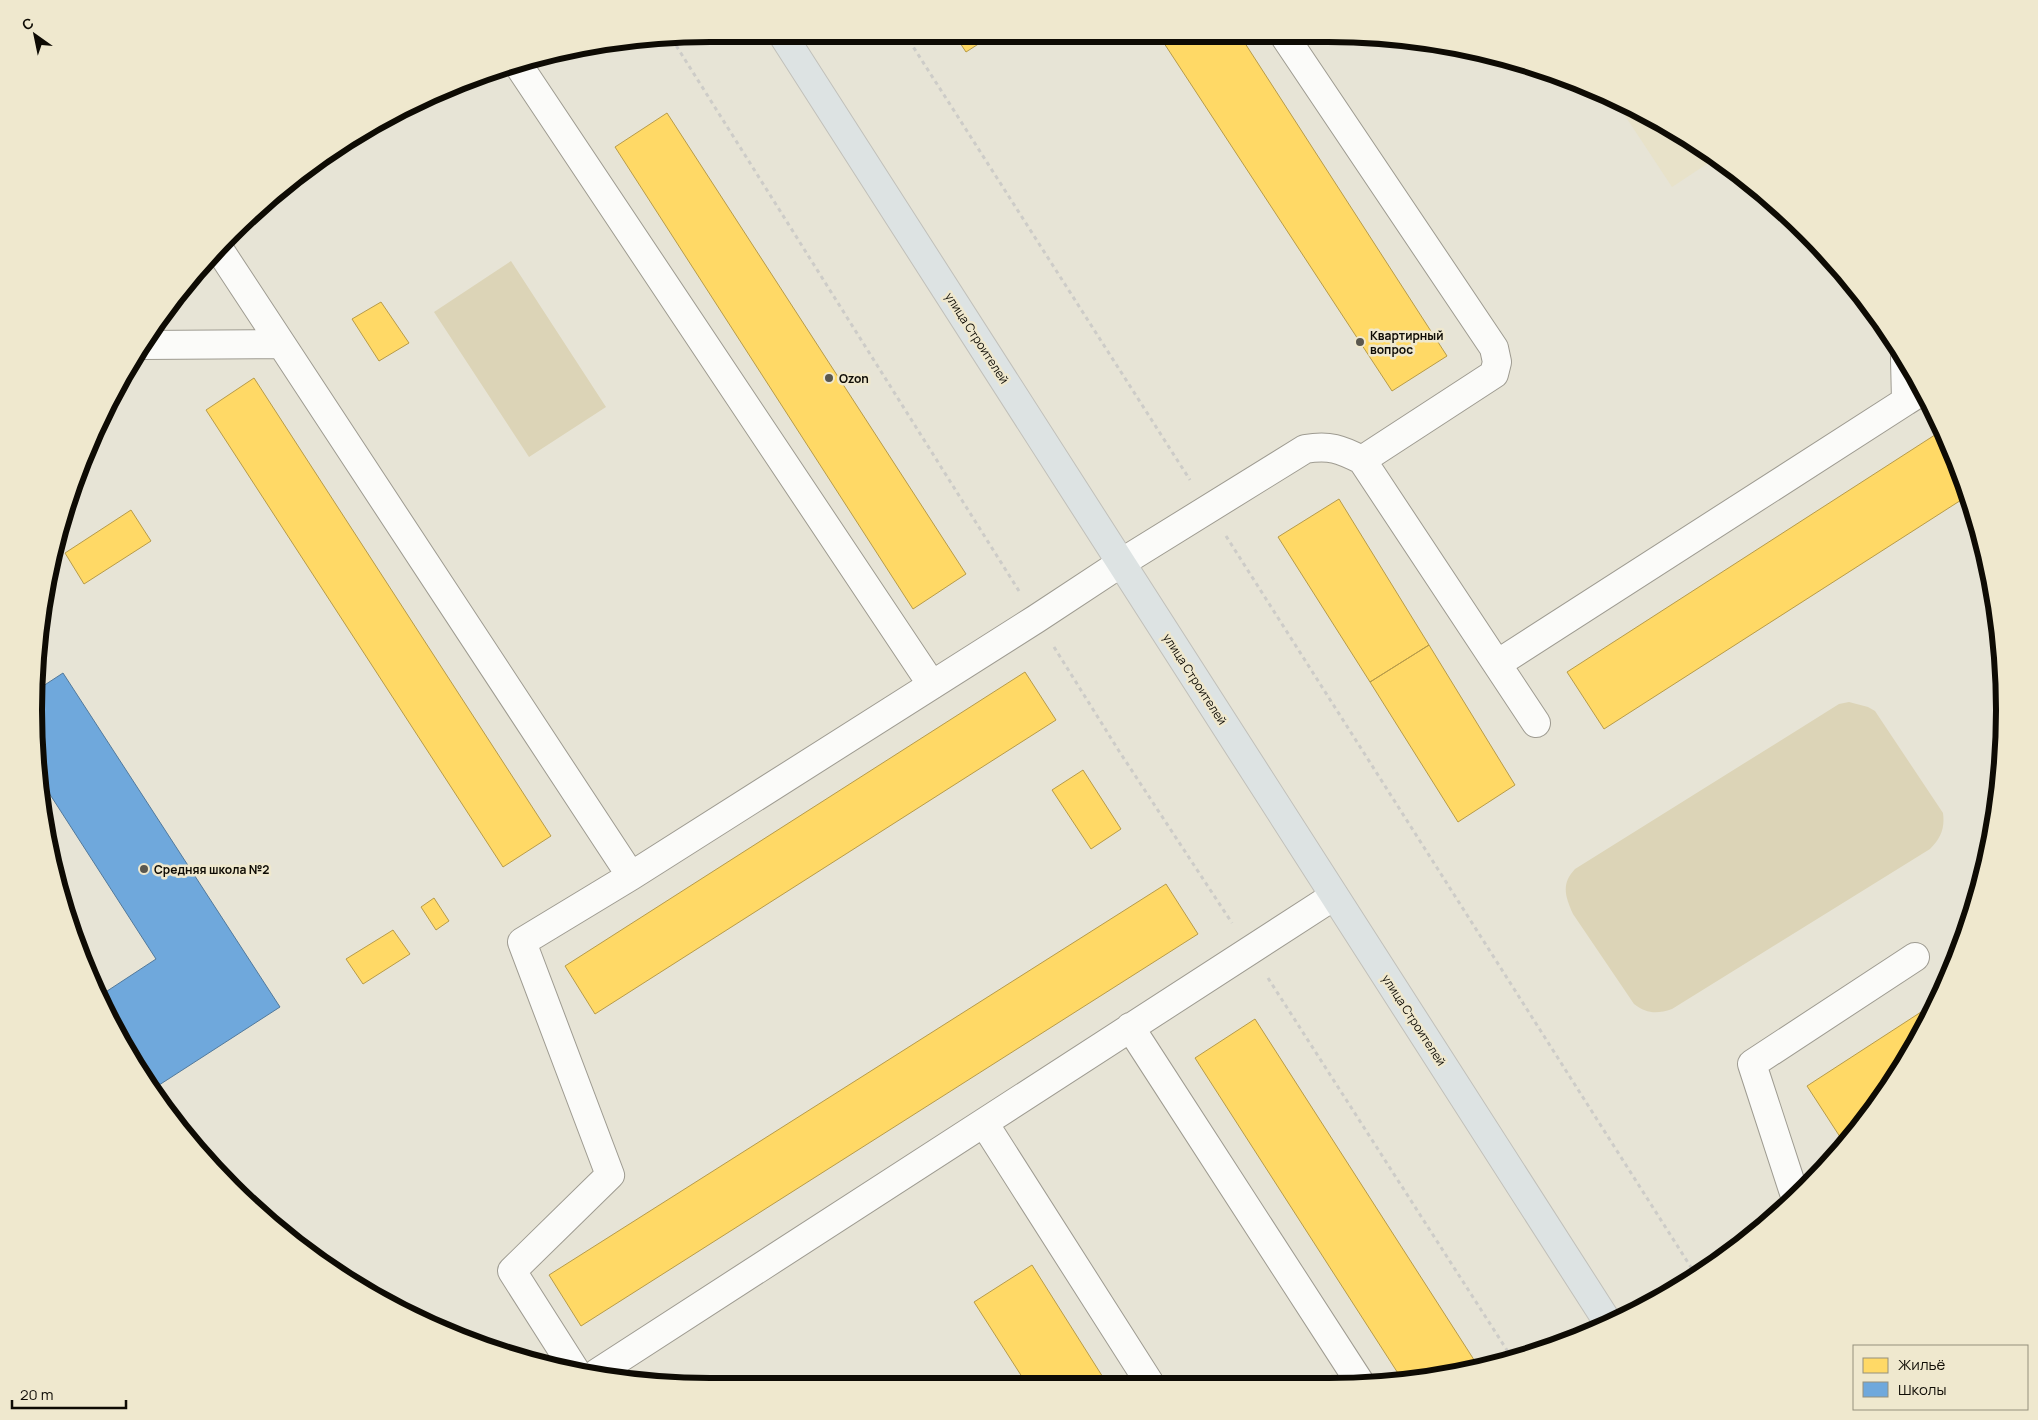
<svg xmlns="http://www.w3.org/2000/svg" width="2038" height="1420" viewBox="0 0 2038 1420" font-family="Manrope,sans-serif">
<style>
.built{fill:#e8e2c9}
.green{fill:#dcd4b7}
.homes{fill:#ffd966;stroke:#b79b49}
.schools{fill:#6fa8dc;stroke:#52799b}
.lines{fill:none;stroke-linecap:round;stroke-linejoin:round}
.minor-casing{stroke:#9e9b91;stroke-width:30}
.major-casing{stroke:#c1c0ba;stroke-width:30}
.path{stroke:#cdccc8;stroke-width:3;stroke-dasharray:4 4;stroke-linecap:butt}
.minor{stroke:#fbfbf9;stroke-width:28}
.major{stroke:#dde3e3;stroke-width:28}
.poi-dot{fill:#5a574e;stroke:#efe8ce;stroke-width:2}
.labels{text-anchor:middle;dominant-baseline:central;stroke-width:5;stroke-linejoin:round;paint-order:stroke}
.poi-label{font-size:12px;font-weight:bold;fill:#0e0b04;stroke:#efe8ce;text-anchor:start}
.street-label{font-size:12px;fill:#0e0b04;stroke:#efe8ce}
.rim{fill:none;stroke:#0e0b04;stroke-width:6}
</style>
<rect width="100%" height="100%" fill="#e7e4d6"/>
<path class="built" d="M 1616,102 L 1666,124 L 1716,158 L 1672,187 Z"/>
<path class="green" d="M 511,261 L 606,407 L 529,457 L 434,312 Z
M 1849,702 L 1868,707 L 1875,711 L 1943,813 C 1945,828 1941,838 1930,849 L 1672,1009 C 1657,1014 1647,1014 1634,1004 L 1573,914 C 1565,896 1561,884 1575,869 L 1839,704 Z"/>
<path class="homes" d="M 954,34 L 994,34 L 966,52 Z
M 1158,34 L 1239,34 L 1447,356 L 1392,391 Z
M 667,113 L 966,574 L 913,609 L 615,147 Z
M 381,302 L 409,343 L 379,361 L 352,319 Z
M 254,378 L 551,836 L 503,867 L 206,410 Z
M 1941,431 L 1969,495 L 1604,729 L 1567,672 Z
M 1339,499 L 1429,645 L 1370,682 L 1278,537 Z
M 131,510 L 151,541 L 84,584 L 65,553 Z
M 1429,645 L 1515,785 L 1458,822 L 1370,682 Z
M 1025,672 L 1056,720 L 595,1014 L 565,966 Z
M 1083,770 L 1121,829 L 1091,849 L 1052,790 Z
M 1166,884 L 1198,934 L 581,1326 L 549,1275 Z
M 434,898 L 449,921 L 436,930 L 421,907 Z
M 393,930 L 410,954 L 363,984 L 346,959 Z
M 1938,1001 L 1935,1009 L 1865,1121 L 1844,1143 L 1807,1086 Z
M 1255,1019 L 1478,1366 L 1417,1380 L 1403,1381 L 1195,1058 Z
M 1032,1265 L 1106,1382 L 1026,1383 L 974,1302 Z"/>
<path class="schools" d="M 63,673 L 280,1007 L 156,1087 L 103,1009 L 98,997 L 156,959 L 40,779 L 40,688 Z"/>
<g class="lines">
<defs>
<path id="minor" d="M 1283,34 L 1494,348 L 1497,362 L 1494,374 L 1362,460
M 517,63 L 932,685
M 219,249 L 631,876
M 142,345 L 281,344
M 1905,359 L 1906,401 L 1922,391
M 1497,664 L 1906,401
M 1130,1027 L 1359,1381
M 984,1123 L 1149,1382
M 1795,1196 L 1752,1064 L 1915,957
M 575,1370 L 512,1271 L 610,1175 L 522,942 L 631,876 L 1036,619 L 1121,563 L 1305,449 C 1330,445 1340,449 1362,460 L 1536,723
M 597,1373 L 1334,896"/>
<path id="major" d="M 782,34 L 1609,1324"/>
</defs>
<use href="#minor" class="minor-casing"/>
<use href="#major" class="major-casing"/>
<path class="path" d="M 905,34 L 1190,480
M 672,39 L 1019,591
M 1226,536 L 1694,1272
M 1054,647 L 1119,751 L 1232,923
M 1268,978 L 1512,1358"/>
<use href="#minor" class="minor"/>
<use href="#major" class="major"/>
</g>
<g class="poi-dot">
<circle cx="1360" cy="342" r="5"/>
<circle cx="829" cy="378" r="5"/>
<circle cx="144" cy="869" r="5"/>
</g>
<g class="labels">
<g class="poi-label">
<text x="1370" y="335">Квартирный<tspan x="1370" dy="14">вопрос</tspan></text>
<text x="839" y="378">Ozon</text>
<text x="154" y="869">Средняя школа №2</text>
</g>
<g class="street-label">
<text transform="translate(977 338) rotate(57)">улица Строителей</text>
<text transform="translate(1195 679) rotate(57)">улица Строителей</text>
<text transform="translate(1414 1020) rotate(57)">улица Строителей</text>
</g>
</g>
<path d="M0 0H2038V1420H0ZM710 42H1328A668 668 0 0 1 1996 710V710A668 668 0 0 1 1328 1378H710A668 668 0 0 1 42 710V710A668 668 0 0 1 710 42Z" fill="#efe8ce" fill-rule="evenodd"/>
<path class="rim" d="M710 42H1328A668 668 0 0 1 1996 710V710A668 668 0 0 1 1328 1378H710A668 668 0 0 1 42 710V710A668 668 0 0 1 710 42Z"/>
<rect x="1853" y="1345" width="175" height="65" fill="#efe8ce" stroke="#95907d"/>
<rect x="1863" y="1358" width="25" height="15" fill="#ffd966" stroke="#95907d"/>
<text x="1898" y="1370" font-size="15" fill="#0e0b04">Жильё</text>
<rect x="1863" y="1382" width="25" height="15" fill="#6fa8dc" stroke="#95907d"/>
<text x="1898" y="1395" font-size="15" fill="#0e0b04">Школы</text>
<g transform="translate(35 35) rotate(327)" stroke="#efe8ce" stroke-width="4" paint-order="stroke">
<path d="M0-4L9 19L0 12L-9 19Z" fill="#0e0b04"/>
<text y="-8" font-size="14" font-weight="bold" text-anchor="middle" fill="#0e0b04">С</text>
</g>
<path d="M12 1400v8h114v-8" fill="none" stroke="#0e0b04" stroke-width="2.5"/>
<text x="20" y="1400" font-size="15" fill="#0e0b04" stroke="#efe8ce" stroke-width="4" paint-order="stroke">20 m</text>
</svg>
